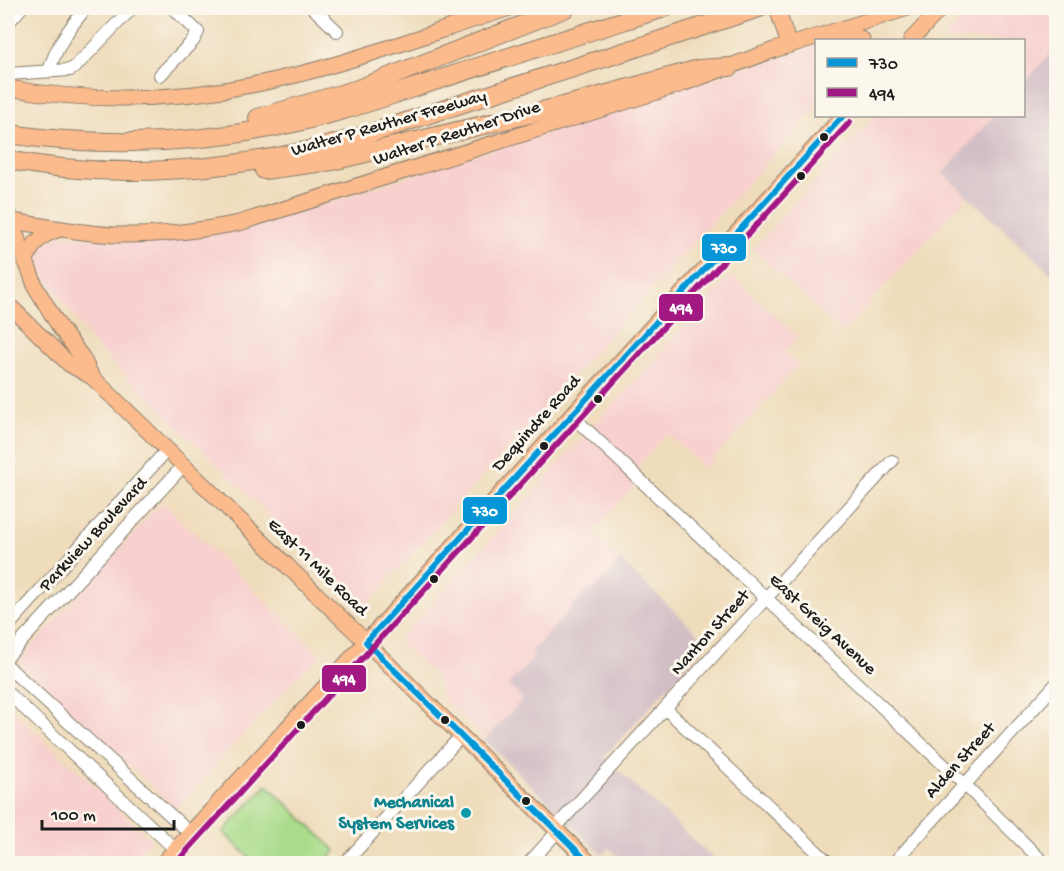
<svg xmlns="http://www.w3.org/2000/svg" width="1064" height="871" viewBox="0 0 1064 871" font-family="'Gochi Hand',sans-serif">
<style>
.built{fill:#f7d0cf}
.industrial{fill:#d2bec5}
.green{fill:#a9db8a;stroke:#627c53;stroke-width:1.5}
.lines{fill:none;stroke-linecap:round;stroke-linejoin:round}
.minor-casing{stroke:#867c6c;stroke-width:14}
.major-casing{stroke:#867c6c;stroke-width:17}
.highway-casing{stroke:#867c6c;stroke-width:20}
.minor{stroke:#fff;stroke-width:12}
.major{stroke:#fbbb8d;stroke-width:15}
.highway{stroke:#fbbb8d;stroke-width:18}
.bus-1-casing{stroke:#fbf7ec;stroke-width:10}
.bus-2-casing{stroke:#fbf7ec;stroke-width:10}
.bus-1{stroke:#0696d7;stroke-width:6}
.bus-2{stroke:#a31984;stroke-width:6}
.bus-dot{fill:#1c1c1c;stroke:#fbf7ec;stroke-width:2}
.culture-dot{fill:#0f9aa8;stroke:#fbf7ec;stroke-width:2}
.labels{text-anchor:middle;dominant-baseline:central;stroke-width:6;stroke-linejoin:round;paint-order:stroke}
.street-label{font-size:18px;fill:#1c1c1c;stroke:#fbf7ec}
.culture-label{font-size:18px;font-weight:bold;fill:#0d838f;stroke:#fbf7ec;text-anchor:end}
.line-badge{stroke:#fbf7ec;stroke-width:2}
.badge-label{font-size:16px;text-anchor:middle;font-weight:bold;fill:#fff}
</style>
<rect width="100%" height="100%" fill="#fbf7ec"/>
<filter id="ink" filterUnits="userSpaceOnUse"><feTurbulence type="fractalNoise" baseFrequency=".0167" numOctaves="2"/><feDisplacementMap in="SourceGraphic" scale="12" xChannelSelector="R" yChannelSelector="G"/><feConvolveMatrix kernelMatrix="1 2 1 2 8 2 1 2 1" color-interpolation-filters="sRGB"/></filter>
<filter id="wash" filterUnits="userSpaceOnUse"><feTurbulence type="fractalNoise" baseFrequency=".008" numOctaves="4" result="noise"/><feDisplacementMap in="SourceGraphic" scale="24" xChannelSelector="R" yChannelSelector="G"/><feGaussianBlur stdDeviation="1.35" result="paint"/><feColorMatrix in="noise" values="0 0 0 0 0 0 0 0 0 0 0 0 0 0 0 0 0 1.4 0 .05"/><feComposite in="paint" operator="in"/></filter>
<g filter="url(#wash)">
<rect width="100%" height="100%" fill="#efdcbb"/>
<path class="built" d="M 973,8 L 1056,8 L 1056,47 L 1024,83 L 1024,40 L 943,40 Z
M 816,45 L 816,108 L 364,607 L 98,349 L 44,275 L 35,252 L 58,235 L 120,240 L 298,212 Z
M 875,116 L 994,116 L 943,173 L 968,195 L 842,332 L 753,249 Z
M 731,275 L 798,337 L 784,353 L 798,365 L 705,468 L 667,433 L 640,463 L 633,488 L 592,533 L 621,561 L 508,685 L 523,699 L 485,740 L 441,697 L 438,679 L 398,641 Z
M 162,502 L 321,655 L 264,711 L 176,809 L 18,662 Z
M 8,707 L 152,840 L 130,863 L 8,863 Z"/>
<path class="industrial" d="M 1056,47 L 1056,278 L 943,173 L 994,116 L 1024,116 L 1024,83 Z
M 621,561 L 708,643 L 604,757 L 718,863 L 625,863 L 609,848 L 602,855 L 485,740 L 523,699 L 508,685 L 535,656 L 532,651 L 588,590 L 593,591 Z"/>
<path class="green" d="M 267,785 L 336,851 L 325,863 L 255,863 L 223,832 Z"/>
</g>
<g filter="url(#ink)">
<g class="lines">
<defs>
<path id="minor" d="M 313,8 L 337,31
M 8,23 L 21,8
M 49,71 C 56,46 70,27 86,8
M 8,74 L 70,70 L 75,67 L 132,8
M 160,75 L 193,41 L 198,32 L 173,8
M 571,415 L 964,784 L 1045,864
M 8,626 L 167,450
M 8,656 L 183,466
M 8,667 L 190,833
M 8,693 L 175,849
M 666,709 L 830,864
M 555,828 L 892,461
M 344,864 L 461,736
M 528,864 L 558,831
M 893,864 L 1056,684"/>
<path id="major" d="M 777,8 L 789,45
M 832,33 L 852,36 L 862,40
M 911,40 L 941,8
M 8,88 C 88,102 172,101 252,85 C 339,68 426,34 510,8
M 8,213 L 36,288 L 60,328 L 82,357 L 92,377
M 8,220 C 42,226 79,233 114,235 C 156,236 198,231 239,223 L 682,84 L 774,50 L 908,8
M 25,262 C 33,243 40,235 60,229
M 8,304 L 69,364 L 92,377 L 366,642 L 591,864
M 162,864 L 366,642 L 843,116"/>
<path id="highway" d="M 258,118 L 358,89 L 566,8
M 8,134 C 93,146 180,145 265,129 C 326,118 385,97 444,78 C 517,54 591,31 664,8
M 8,160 C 100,178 204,173 296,153 C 355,141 412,119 470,101 C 566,71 663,39 759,8
M 264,170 L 332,161 L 571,104 L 699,69 L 730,67"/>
</defs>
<use href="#minor" class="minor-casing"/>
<use href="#major" class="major-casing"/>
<use href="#highway" class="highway-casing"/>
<use href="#minor" class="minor"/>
<use href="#major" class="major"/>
<use href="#highway" class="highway"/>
<defs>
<path id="bus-1" d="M 366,642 L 843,116
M 366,642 L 590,864"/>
<path id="bus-2" d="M 175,864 L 850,122"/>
</defs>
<use href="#bus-1" class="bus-1-casing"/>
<use href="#bus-2" class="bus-2-casing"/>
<use href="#bus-1" class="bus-1"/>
<use href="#bus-2" class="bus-2"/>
</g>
</g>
<g class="bus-dot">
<circle cx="824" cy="137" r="5"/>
<circle cx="801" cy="176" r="5"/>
<circle cx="598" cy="399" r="5"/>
<circle cx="544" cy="446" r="5"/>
<circle cx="434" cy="579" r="5"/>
<circle cx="445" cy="720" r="5"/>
<circle cx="301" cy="725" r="5"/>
<circle cx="526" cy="801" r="5"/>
</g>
<circle class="culture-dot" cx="466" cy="813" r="6"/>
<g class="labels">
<g class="street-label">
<text transform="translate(389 124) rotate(-16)">Walter P Reuther Freeway</text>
<text transform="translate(457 134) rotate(-18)">Walter P Reuther Drive</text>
<text transform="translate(537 424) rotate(-48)">Dequindre Road</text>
<text transform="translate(94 535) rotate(-47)">Parkview Boulevard</text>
<text transform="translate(317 568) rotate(44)">East 11 Mile Road</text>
<text transform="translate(822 625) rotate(43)">East Greig Avenue</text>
<text transform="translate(711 633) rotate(-48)">Nanton Street</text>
<text transform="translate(961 761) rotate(-48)">Alden Street</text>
</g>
<g class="culture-label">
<text x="454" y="803">Mechanical<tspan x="454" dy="21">System Services</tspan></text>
</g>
</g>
<g class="line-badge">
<rect x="701" y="233" width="46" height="29" rx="6" fill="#0696d7"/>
<rect x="658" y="293" width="46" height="29" rx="6" fill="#a31984"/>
<rect x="462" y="496" width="46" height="29" rx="6" fill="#0696d7"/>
<rect x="321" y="664" width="46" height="29" rx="6" fill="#a31984"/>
</g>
<g class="badge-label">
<text x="724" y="253">730</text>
<text x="681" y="313">494</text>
<text x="485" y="516">730</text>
<text x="344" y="684">494</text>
</g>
<rect width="1064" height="871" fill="none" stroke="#fbf7ec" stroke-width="30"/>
<rect x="815" y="39" width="210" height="78" fill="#fbf7ec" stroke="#a29f99" stroke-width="1.5"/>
<rect x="827" y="58" width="30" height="9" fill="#0696d7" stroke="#a29f99" stroke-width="1.5"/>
<text x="869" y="69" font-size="18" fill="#1c1c1c">730</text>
<rect x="827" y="88" width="30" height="9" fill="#a31984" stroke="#a29f99" stroke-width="1.5"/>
<text x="869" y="99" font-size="18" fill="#1c1c1c">494</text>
<path d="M42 820v9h132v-9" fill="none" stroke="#1c1c1c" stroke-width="3"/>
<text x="51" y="820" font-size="18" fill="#1c1c1c" stroke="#fbf7ec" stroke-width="4.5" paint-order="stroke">100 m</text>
</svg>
